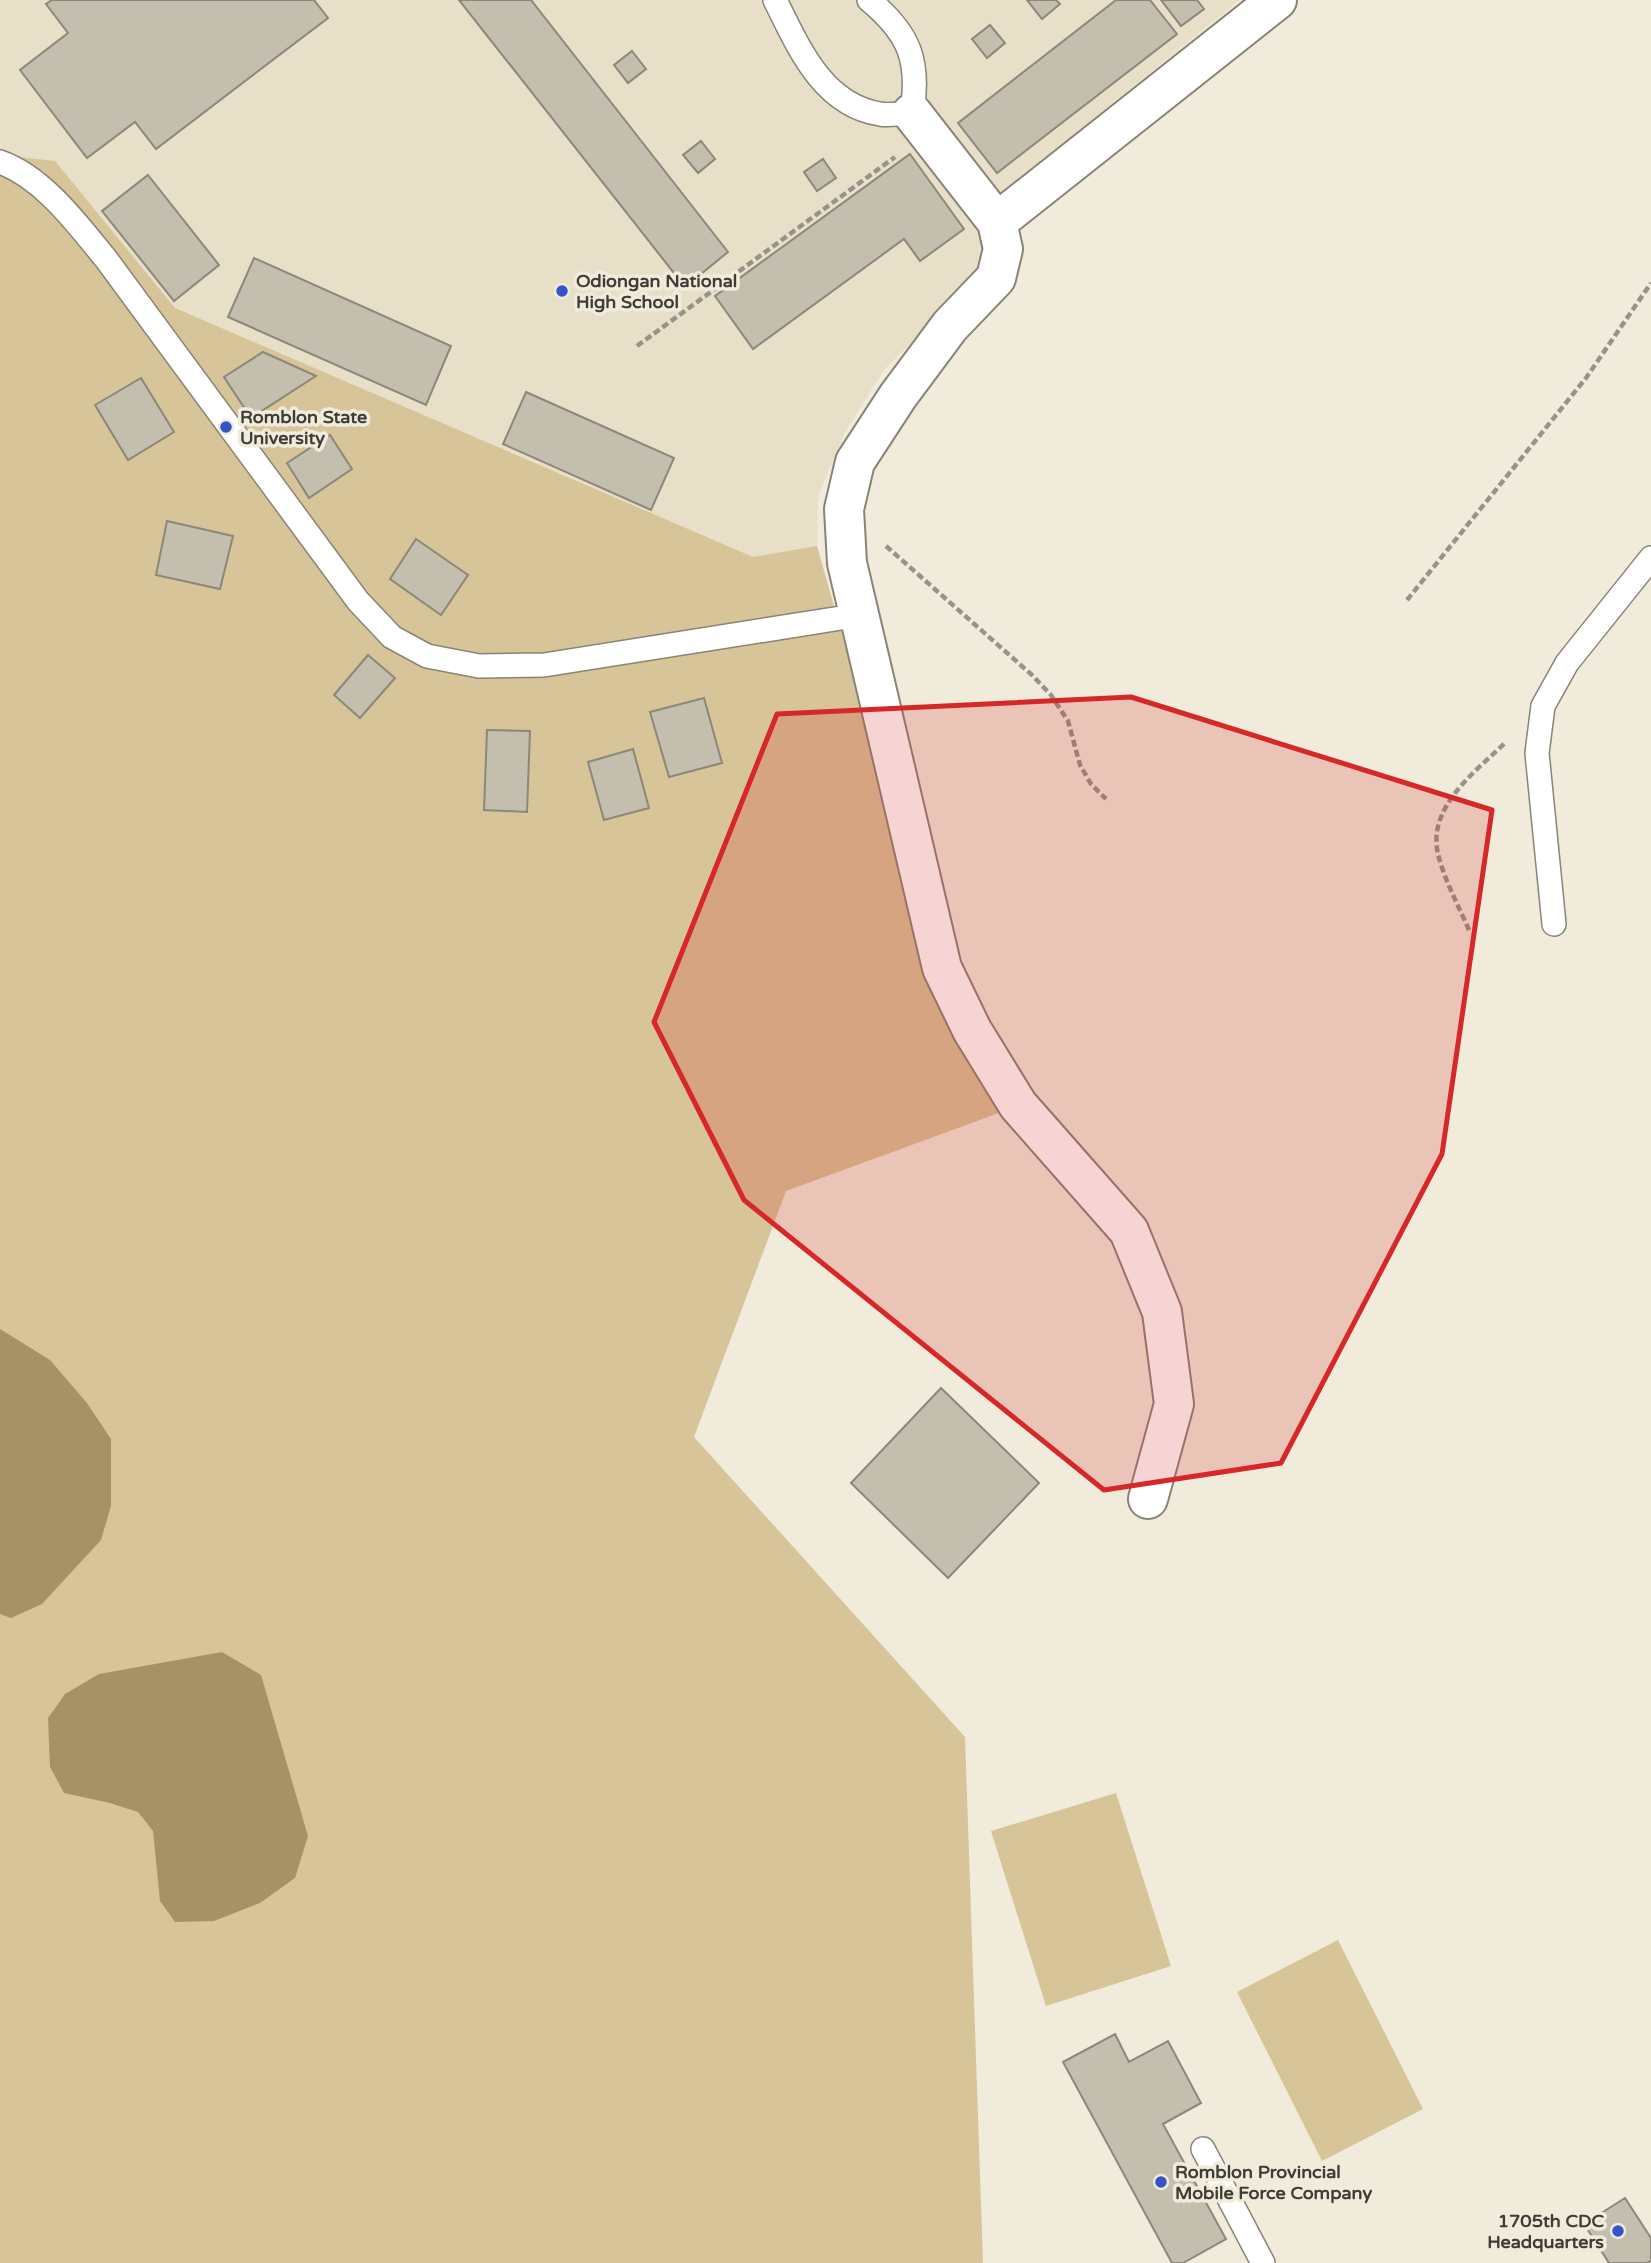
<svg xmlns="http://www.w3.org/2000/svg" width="1651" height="2263" viewBox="0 0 1651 2263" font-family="'Varela Round',sans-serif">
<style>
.built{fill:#e8dfc9}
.green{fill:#d7c498}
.water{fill:#a69365}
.building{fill:#c4beaf;stroke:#8d877a;stroke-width:2}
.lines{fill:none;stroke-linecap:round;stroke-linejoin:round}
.lane-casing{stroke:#8a8476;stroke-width:26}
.street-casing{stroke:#8a8476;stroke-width:42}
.path{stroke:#979388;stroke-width:4.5;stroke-dasharray:7 3.5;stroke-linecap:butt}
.lane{stroke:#fff;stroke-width:23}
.street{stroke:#fff;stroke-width:38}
.marked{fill:#d62828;fill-opacity:0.2;stroke:#d62828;stroke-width:5;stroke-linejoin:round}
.poi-dot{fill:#3654c5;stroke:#f1ebdc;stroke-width:2.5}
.labels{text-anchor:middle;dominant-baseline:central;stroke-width:7;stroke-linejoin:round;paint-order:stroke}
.poi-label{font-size:18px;font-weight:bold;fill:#3e3c36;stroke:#f1ebdc;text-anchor:start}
</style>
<rect width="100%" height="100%" fill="#f1ebdc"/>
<path class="built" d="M 0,0 L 1240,0 L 1022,176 L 979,274 L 884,370 L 845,432 L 818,496 L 817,546 L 874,747 L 0,682 Z"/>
<path class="green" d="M 0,155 L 55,161 L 175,308 L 753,557 L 817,546 L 954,1030 L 999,1113 L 786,1191 L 694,1437 L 965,1737 L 983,2263 L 0,2263 Z
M 1116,1793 L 1171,1966 L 1046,2006 L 991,1831 Z
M 1338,1940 L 1423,2109 L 1322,2161 L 1237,1992 Z"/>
<path class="water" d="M 0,1329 L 50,1360 L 87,1403 L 111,1439 L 111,1506 L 101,1540 L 42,1604 L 11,1618 L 0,1614 Z
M 222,1652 L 261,1675 L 308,1836 L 295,1878 L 260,1903 L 214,1921 L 175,1922 L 160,1901 L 153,1831 L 138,1812 L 110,1803 L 64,1793 L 50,1767 L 48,1718 L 65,1694 L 99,1674 Z"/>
<path class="building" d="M 52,0 L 314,0 L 328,18 L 156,149 L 135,122 L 87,158 L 20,70 L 68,33 L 46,4 Z
M 459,0 L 531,0 L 728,252 L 685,287 Z
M 1027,0 L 1056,0 L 1060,4 L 1042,19 Z
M 1116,0 L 1150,0 L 1177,34 L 997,173 L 958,123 Z
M 1161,0 L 1197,0 L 1204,9 L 1181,26 Z
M 990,25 L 1005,43 L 987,58 L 972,39 Z
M 632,51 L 646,69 L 628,83 L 614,65 Z
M 701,141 L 715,159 L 698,173 L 683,155 Z
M 910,154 L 964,229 L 920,261 L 904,239 L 753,349 L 715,296 Z
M 823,159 L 836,178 L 817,191 L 804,172 Z
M 148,175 L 219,265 L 174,301 L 102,211 Z
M 254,258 L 451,346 L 426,405 L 228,317 Z
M 263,352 L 316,376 L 251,418 L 224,377 Z
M 141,378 L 174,432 L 128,460 L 95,405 Z
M 526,392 L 674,458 L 651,510 L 503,444 Z
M 330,435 L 352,469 L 309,498 L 287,463 Z
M 167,521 L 233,536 L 220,589 L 156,575 Z
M 416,539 L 468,575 L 441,615 L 390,579 Z
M 368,655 L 395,678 L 360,718 L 334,695 Z
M 704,698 L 722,763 L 669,777 L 650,712 Z
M 487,730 L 530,731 L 527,812 L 484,810 Z
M 633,749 L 649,808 L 604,820 L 588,762 Z
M 941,1388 L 1039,1483 L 948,1578 L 851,1483 Z
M 1115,2034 L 1129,2062 L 1168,2041 L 1201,2103 L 1163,2124 L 1226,2239 L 1183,2263 L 1172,2263 L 1063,2062 Z
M 1625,2198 L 1651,2238 L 1651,2261 L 1647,2263 L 1609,2263 L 1584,2224 Z"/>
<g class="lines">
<defs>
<path id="lane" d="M 775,0 C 798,46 822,105 880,114 C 889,116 902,113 912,113 C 920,61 910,34 869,0
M 0,162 C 43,177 78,225 106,259 L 358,601 L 392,637 L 427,656 L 479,666 L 544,665 L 860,615
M 1554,924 L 1537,753 L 1543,706 L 1567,663 L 1651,558
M 1203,2149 L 1263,2263"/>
<path id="street" d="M 912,113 L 997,222 L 1277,0
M 997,222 L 1003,249 L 996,278 L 950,326 L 898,396 L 855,462 L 844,509 L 847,563 L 942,968 L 972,1030 L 1018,1105 L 1129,1231 L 1162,1312 L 1174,1404 L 1148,1499"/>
</defs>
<use href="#lane" class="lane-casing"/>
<use href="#street" class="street-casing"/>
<path class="path" d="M 637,346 L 895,157
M 886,546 L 1032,675 L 1051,695 L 1068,721 L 1080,765 L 1091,784 L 1106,799
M 1407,600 L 1586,378 L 1651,283
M 1469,930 C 1459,907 1444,879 1438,854 C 1427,807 1475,772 1505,743"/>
<use href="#lane" class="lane"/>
<use href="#street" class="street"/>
</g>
<path class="marked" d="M 1131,697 L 1492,810 L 1442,1154 L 1281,1463 L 1104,1490 L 744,1200 L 654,1022 L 777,714 Z"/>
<g class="poi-dot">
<circle cx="562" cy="291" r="7"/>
<circle cx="226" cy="427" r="7"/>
<circle cx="1161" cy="2182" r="7"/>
<circle cx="1618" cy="2231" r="7"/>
</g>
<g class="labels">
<g class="poi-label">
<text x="576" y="281">Odiongan National<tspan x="576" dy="21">High School</tspan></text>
<text x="240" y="417">Romblon State<tspan x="240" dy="21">University</tspan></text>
<text x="1175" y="2172">Romblon Provincial<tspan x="1175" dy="21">Mobile Force Company</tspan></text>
<text x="1604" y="2221" text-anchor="end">1705th CDC<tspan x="1604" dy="21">Headquarters</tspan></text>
</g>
</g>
</svg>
